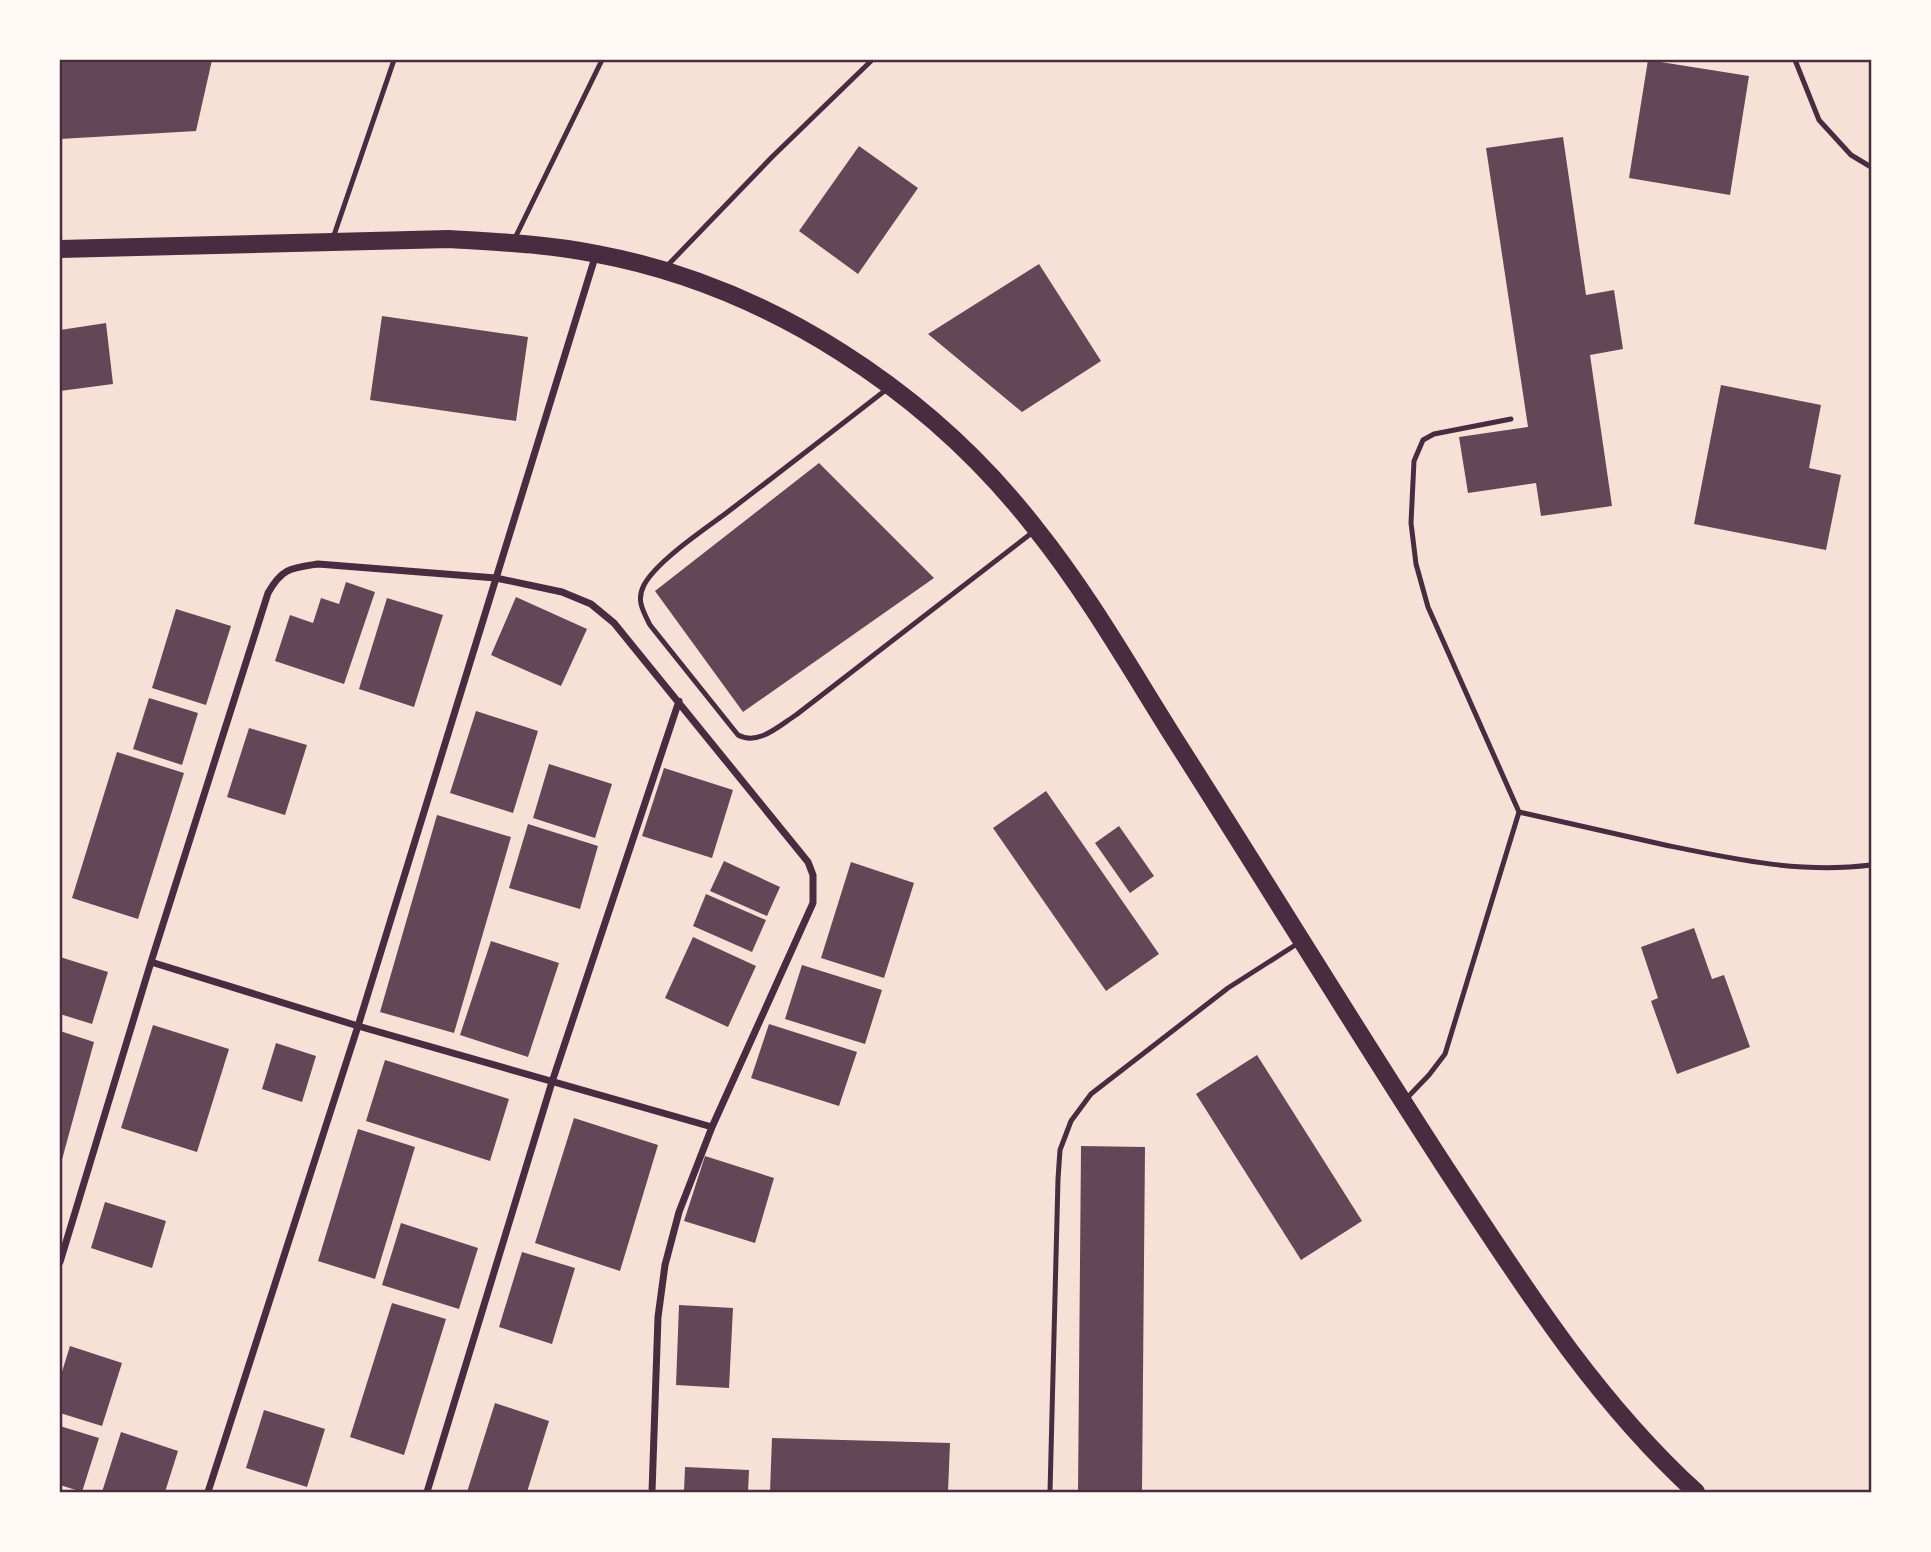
<svg xmlns="http://www.w3.org/2000/svg" width="1931" height="1552" viewBox="0 0 1931 1552" font-family="Inter,sans-serif">
<style>
.building{fill:#644757}
.lines{fill:none;stroke-linecap:round;stroke-linejoin:round}
.service{stroke:#4a2c40;stroke-width:5}
.minor{stroke:#4a2c40;stroke-width:7}
.primary{stroke:#4a2c40;stroke-width:18}
.neatline{fill:none;stroke:#4a2c40;stroke-width:2.5}
</style>
<rect width="100%" height="100%" fill="#f7e1d7"/>
<path class="building" d="M 60,60 L 212,60 L 196,131 L 60,139 Z
M 1648,60 L 1749,76 L 1730,195 L 1629,178 Z
M 1563,137 L 1586,295 L 1614,290 L 1623,349 L 1590,355 L 1612,506 L 1541,516 L 1536,483 L 1468,493 L 1459,437 L 1528,427 L 1486,148 Z
M 859,146 L 918,188 L 858,274 L 799,231 Z
M 1039,264 L 1101,361 L 1022,412 L 928,334 Z
M 382,316 L 528,337 L 516,421 L 370,400 Z
M 106,323 L 113,384 L 60,391 L 60,330 Z
M 1721,385 L 1821,405 L 1809,468 L 1841,475 L 1826,550 L 1694,524 Z
M 819,463 L 934,578 L 743,712 L 655,591 Z
M 346,582 L 375,592 L 344,684 L 275,661 L 290,615 L 313,623 L 321,598 L 339,604 Z
M 516,597 L 587,629 L 561,686 L 491,655 Z
M 387,598 L 443,615 L 414,707 L 359,689 Z
M 176,609 L 231,626 L 206,705 L 152,688 Z
M 149,698 L 198,713 L 182,765 L 133,749 Z
M 476,711 L 538,731 L 513,813 L 450,793 Z
M 249,728 L 307,745 L 285,815 L 227,797 Z
M 117,752 L 184,773 L 138,919 L 72,898 Z
M 549,764 L 612,784 L 595,838 L 533,818 Z
M 664,768 L 733,790 L 712,858 L 642,836 Z
M 1046,791 L 1159,954 L 1106,991 L 993,828 Z
M 437,815 L 511,837 L 454,1033 L 380,1012 Z
M 528,824 L 598,846 L 580,909 L 509,888 Z
M 1119,826 L 1154,876 L 1130,893 L 1095,843 Z
M 724,861 L 780,887 L 767,916 L 710,891 Z
M 851,862 L 914,883 L 884,978 L 821,958 Z
M 706,894 L 766,920 L 752,952 L 693,926 Z
M 1694,928 L 1712,979 L 1724,975 L 1750,1047 L 1677,1074 L 1651,1001 L 1658,998 L 1641,947 Z
M 693,937 L 756,966 L 728,1027 L 665,998 Z
M 491,941 L 559,963 L 528,1057 L 460,1035 Z
M 60,957 L 108,972 L 92,1024 L 60,1014 Z
M 802,965 L 882,990 L 865,1044 L 785,1019 Z
M 769,1024 L 857,1052 L 839,1106 L 751,1078 Z
M 153,1025 L 229,1049 L 197,1152 L 121,1128 Z
M 60,1031 L 94,1042 L 60,1167 Z
M 276,1043 L 316,1056 L 302,1102 L 262,1089 Z
M 1257,1055 L 1362,1221 L 1301,1260 L 1196,1094 Z
M 385,1060 L 509,1099 L 490,1161 L 366,1121 Z
M 574,1118 L 658,1145 L 620,1271 L 535,1243 Z
M 358,1129 L 415,1147 L 375,1279 L 318,1261 Z
M 1081,1146 L 1145,1147 L 1142,1492 L 1078,1492 Z
M 705,1156 L 774,1178 L 755,1243 L 684,1221 Z
M 105,1202 L 166,1221 L 152,1268 L 91,1248 Z
M 401,1223 L 478,1248 L 459,1309 L 382,1285 Z
M 522,1252 L 575,1268 L 552,1344 L 499,1327 Z
M 392,1303 L 446,1319 L 404,1455 L 350,1437 Z
M 679,1305 L 733,1308 L 729,1388 L 676,1385 Z
M 70,1346 L 122,1363 L 102,1426 L 60,1413 L 60,1378 Z
M 495,1403 L 549,1421 L 527,1492 L 467,1492 Z
M 264,1410 L 325,1429 L 307,1487 L 246,1468 Z
M 60,1426 L 99,1438 L 82,1492 L 60,1485 Z
M 121,1432 L 178,1451 L 165,1492 L 102,1492 Z
M 772,1438 L 950,1443 L 948,1492 L 770,1492 Z
M 685,1467 L 749,1470 L 748,1492 L 684,1492 Z"/>
<g class="lines">
<path class="service" d="M 1795,60 L 1819,120 L 1851,155 L 1871,167
M 333,238 L 394,60
M 514,240 L 602,60
M 665,268 L 772,157 L 872,60
M 887,389 C 833,431 779,473 725,514 C 703,530 656,562 644,585 C 636,600 643,611 650,625 L 738,735 C 758,746 779,726 796,715 L 1033,532
M 1519,812 C 1567,823 1616,834 1665,845 C 1733,859 1801,874 1871,865
M 1405,1100 L 1429,1075 L 1445,1054 L 1519,812 L 1428,607 L 1416,564 L 1411,523 L 1414,461 L 1423,440 L 1434,434 L 1511,419
M 1050,1492 L 1058,1179 L 1060,1150 L 1071,1121 L 1091,1094 L 1228,988 L 1300,942"/>
<path class="minor" d="M 151,962 L 358,1026 L 712,1127
M 60,1262 L 151,962 L 268,593 C 282,568 291,568 318,564 L 496,578 L 562,592 L 591,604 L 614,623 L 808,862 L 813,875 L 813,903 L 712,1127 L 679,1212 L 665,1265 L 658,1317 L 652,1492
M 208,1492 L 358,1026 L 596,254
M 427,1492 L 552,1082 L 679,701"/>
<path class="primary" d="M 60,249 L 449,239 C 498,242 548,244 597,254 C 768,286 930,392 1036,529 C 1088,594 1130,668 1174,738 C 1266,882 1354,1027 1447,1170 C 1522,1284 1594,1399 1696,1492"/>
</g>
<rect width="1931" height="1552" fill="none" stroke="#fffaf5" stroke-width="122"/>
<rect x="61" y="61" width="1809" height="1430" class="neatline"/>
</svg>
